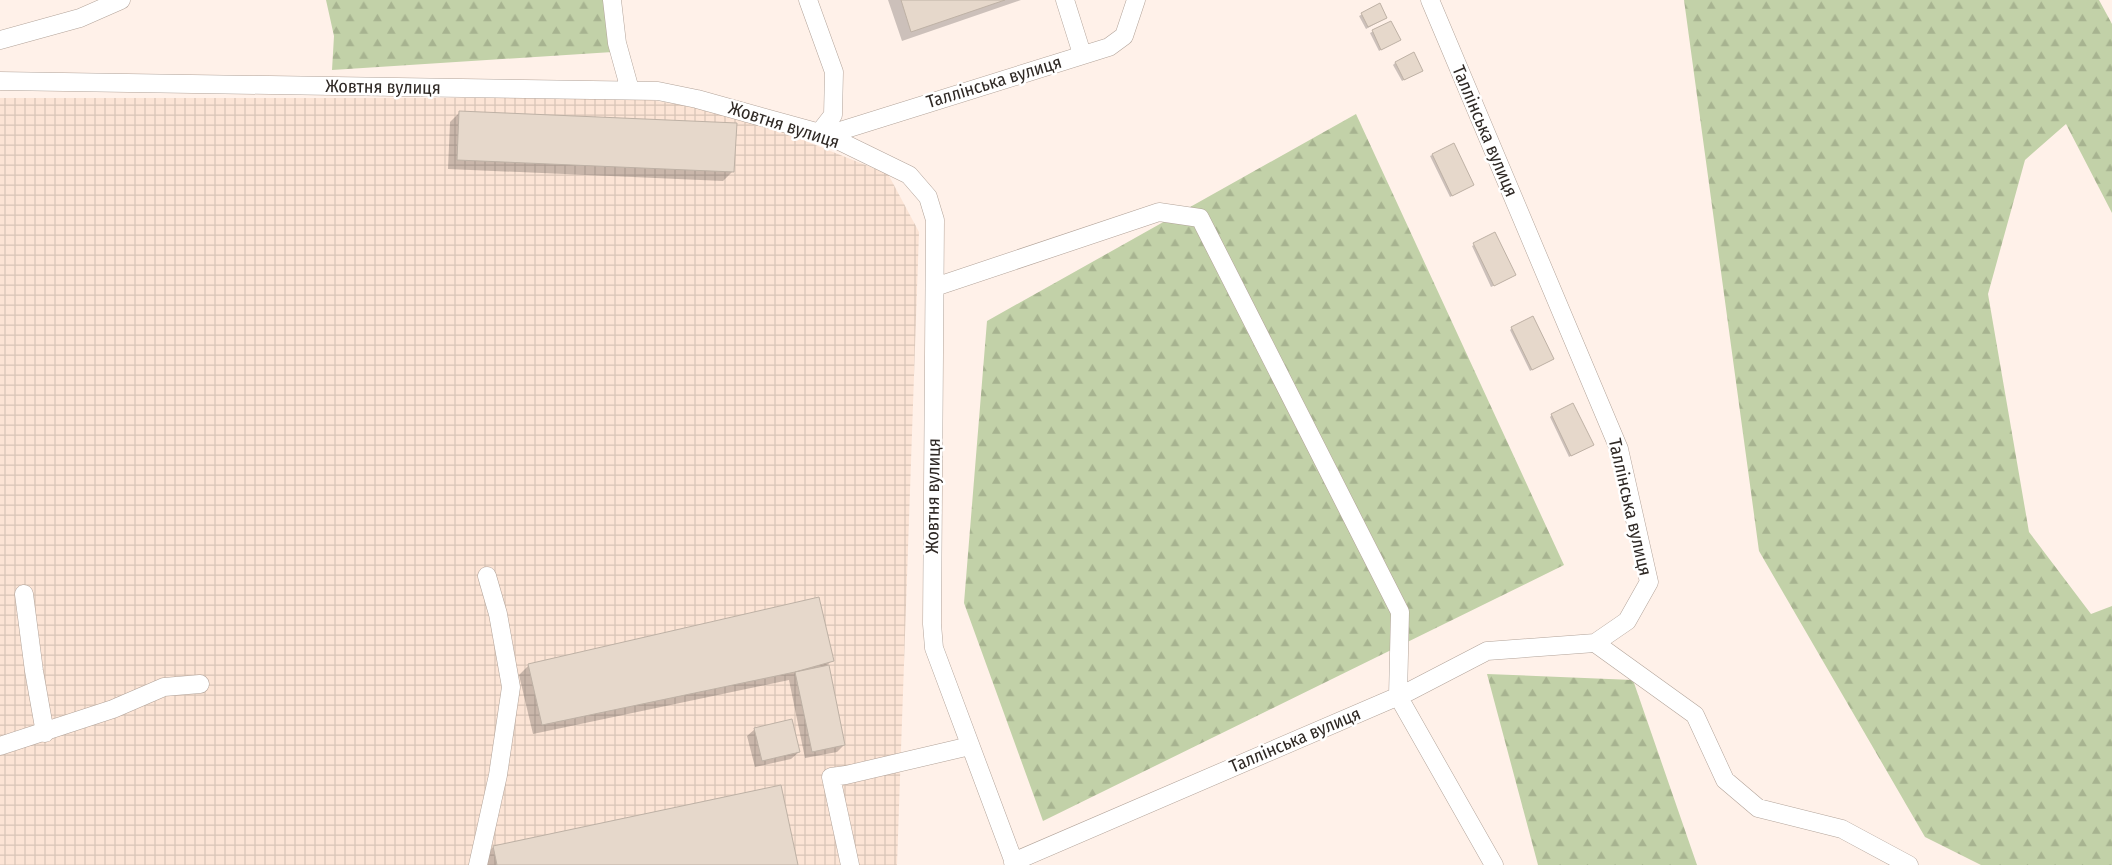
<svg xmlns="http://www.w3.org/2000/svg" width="2112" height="865" viewBox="0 0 2112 865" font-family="'Fira Sans Condensed',sans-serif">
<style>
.industrial{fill:url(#industrial-grid)}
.forest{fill:url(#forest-firs)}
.shadow{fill:#0003}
.building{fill:#e6d8cb;stroke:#beb1a5}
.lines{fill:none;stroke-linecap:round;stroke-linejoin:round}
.minor-casing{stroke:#b2a399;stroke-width:19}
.minor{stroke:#fff;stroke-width:18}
.labels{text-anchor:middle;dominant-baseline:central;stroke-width:5;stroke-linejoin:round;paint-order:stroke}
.street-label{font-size:18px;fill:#2f2925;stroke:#fff}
</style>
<defs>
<pattern id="industrial-grid" width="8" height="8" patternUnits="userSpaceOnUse" patternTransform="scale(1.25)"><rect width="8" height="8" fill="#fce4d5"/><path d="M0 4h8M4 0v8" fill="none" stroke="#d8c4b7"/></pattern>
<pattern id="forest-firs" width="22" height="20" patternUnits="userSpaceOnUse" patternTransform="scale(1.25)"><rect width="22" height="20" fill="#c2d1a8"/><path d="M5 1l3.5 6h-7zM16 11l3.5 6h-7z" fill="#a7b390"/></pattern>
</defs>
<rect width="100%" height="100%" fill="#fff1e9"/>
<path class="industrial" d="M 0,98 L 637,98 L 735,113 L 888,174 L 919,232 L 897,865 L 0,865 Z"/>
<path class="forest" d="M 326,0 L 617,0 L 628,51 L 332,70 L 334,36 Z
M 1684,0 L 2099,0 L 2112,24 L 2112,213 L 2066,124 L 2025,160 L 1988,294 L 2029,532 L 2091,614 L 2112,606 L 2112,865 L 1981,865 L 1925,837 L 1759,551 Z
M 1356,114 L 1564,565 L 1043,821 L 964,603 L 987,321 Z
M 1487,674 L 1633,680 L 1697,865 L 1538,865 Z"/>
<path class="shadow" d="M 888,0 L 1021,0 L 902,41 Z
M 1379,5 L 1386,18 L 1366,29 L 1359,16 Z
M 1390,22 L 1399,40 L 1379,51 L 1370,33 Z
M 1395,63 L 1419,72 L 1402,81 L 1393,65 Z
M 460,112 L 733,171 L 723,181 L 448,169 L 450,122 Z
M 1432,155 L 1473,185 L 1450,197 L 1430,156 Z
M 1495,234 L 1512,277 L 1491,287 L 1472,246 Z
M 1512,328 L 1551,360 L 1530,371 L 1510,330 Z
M 1552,415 L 1592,445 L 1569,457 L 1550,417 Z
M 833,660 L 827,665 L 844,745 L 837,752 L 805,758 L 789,680 L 533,734 L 519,675 L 529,665 Z
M 755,729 L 799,752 L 791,759 L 755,767 L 747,736 Z
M 493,847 L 797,865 L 486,865 L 484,856 Z"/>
<path class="building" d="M 901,0 L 1005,0 L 911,32 Z
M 1380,3 L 1387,18 L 1368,27 L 1361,13 Z
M 1391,21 L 1401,40 L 1381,50 L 1372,30 Z
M 1414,52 L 1423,71 L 1404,80 L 1395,62 Z
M 459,111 L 737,123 L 734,172 L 457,160 Z
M 1454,143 L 1474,185 L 1452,196 L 1432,154 Z
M 1495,232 L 1516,275 L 1494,286 L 1473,243 Z
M 1533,316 L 1554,359 L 1532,370 L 1511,327 Z
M 1573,403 L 1594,445 L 1571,456 L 1551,414 Z
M 819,597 L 834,661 L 795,672 L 542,725 L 528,664 Z
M 829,665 L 845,745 L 812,752 L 795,672 Z
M 792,719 L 800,752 L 762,761 L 754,728 Z
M 781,785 L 798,865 L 497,865 L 493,846 Z"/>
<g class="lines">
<defs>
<path id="minor" d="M 612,0 L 617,43 L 630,90
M 808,0 L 834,72 L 833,115 L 819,133
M 1065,0 L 1082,54
M 0,40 L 80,18 L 121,0
M 0,81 L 658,91 L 697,99 L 827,135 L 909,175 L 928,197 L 935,220 L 932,624 L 934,648 L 1015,865
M 827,135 L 1109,47 L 1124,36 L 1136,0
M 935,287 L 1159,212 L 1200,218 L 1400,612 L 1398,696 L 1494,865
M 24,594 L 34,671 L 45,733
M 1595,643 L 1695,715 L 1725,780 L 1758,808 L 1842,829 L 1909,865
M 0,746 L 113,709 L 164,687 L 200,684
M 1013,862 L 1408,692 L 1487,651 L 1595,643 L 1627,621 L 1649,582 L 1619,449 L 1430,0
M 478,865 L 498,775 L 511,687 L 498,614 L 487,576
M 850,865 L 831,777 L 846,775 L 970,746"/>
</defs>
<use href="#minor" class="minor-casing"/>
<use href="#minor" class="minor"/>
</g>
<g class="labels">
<g class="street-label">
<text transform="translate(994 82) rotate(-17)">Таллінська вулиця</text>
<text transform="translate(383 87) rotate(1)">Жовтня вулиця</text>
<text transform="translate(784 125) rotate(18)">Жовтня вулиця</text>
<text transform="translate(1485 131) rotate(67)">Таллінська вулиця</text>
<text transform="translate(933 496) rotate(-89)">Жовтня вулиця</text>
<text transform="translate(1630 507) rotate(77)">Таллінська вулиця</text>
<text transform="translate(1295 740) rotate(-23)">Таллінська вулиця</text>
</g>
</g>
</svg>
